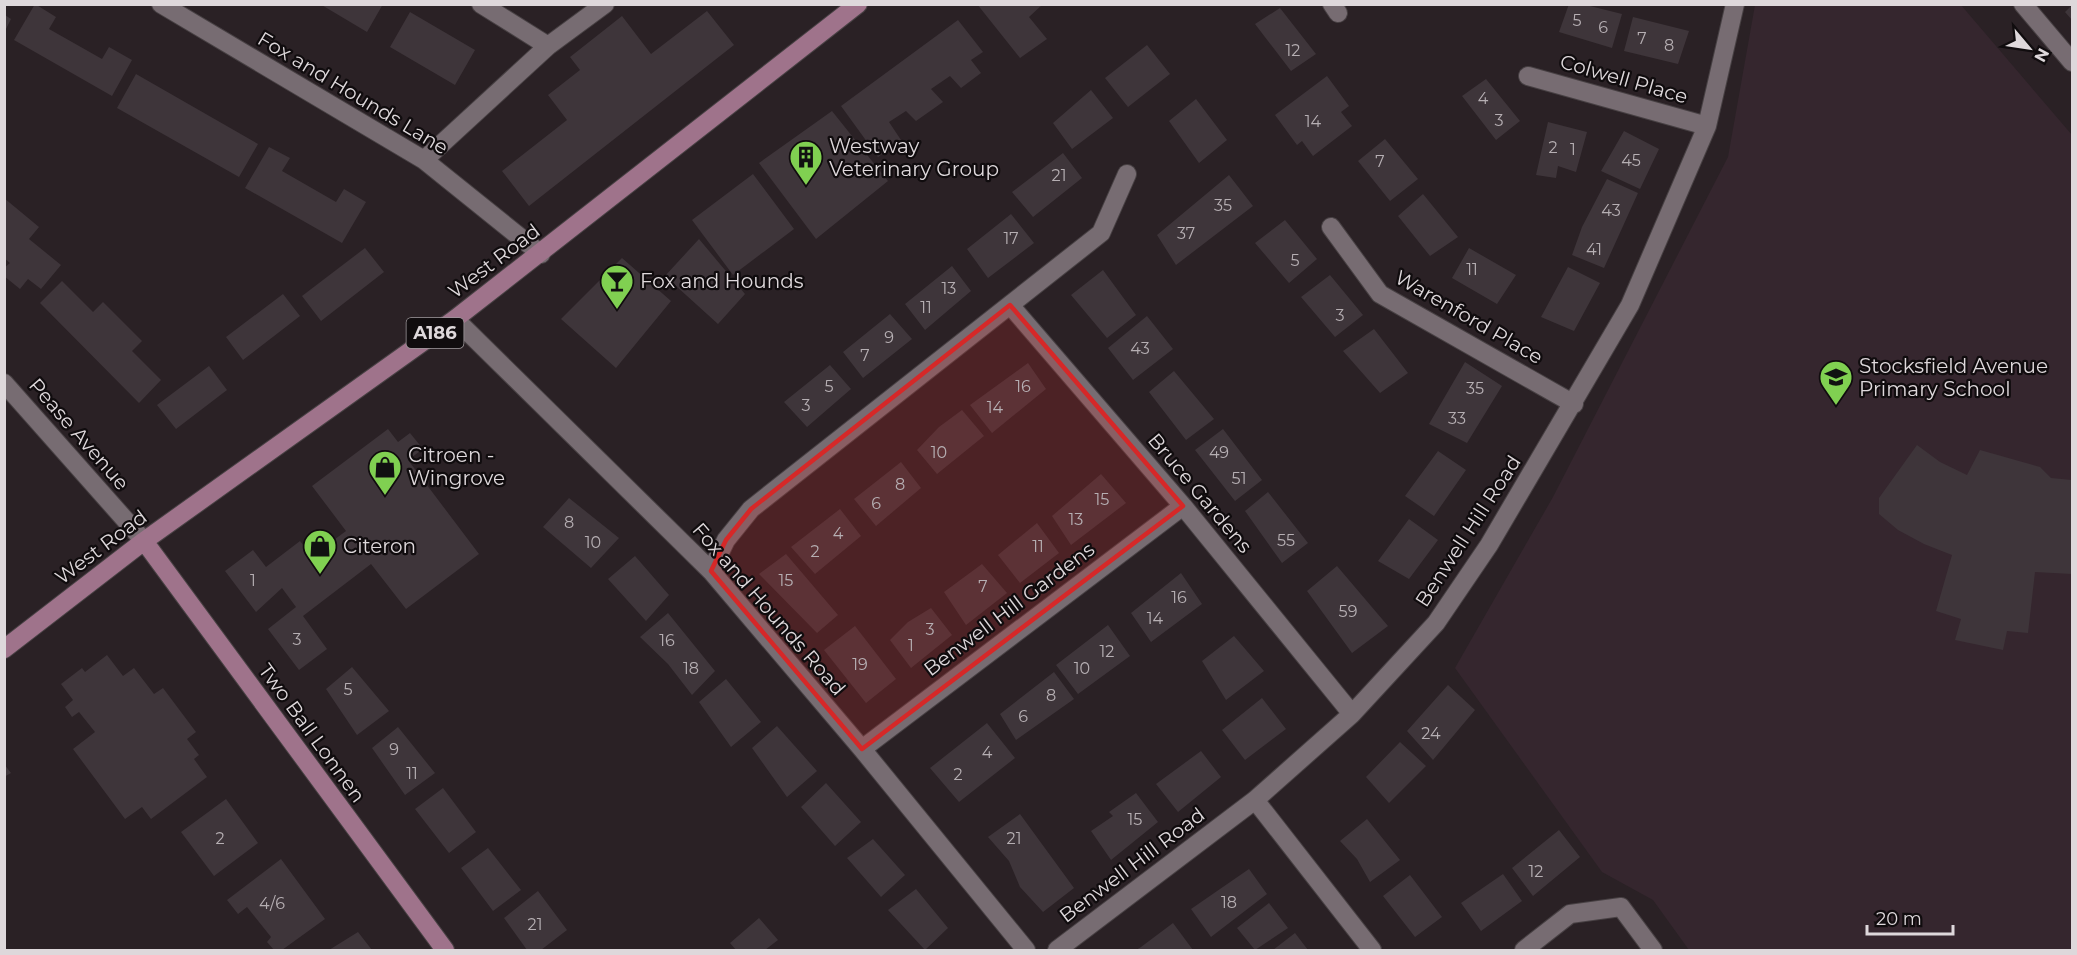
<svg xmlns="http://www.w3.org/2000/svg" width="2077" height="955" viewBox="0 0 2077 955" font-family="Montserrat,sans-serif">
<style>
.built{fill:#35262e}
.building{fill:#3e353a}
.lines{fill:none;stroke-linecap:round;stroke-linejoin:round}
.minor-casing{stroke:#474043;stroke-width:20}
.major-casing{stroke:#474043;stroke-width:20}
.minor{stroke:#776c72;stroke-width:18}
.major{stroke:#9f738b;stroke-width:18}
.marked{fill:#d62828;fill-opacity:0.2;stroke:#d62828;stroke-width:4.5;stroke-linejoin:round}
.labels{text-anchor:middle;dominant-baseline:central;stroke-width:4.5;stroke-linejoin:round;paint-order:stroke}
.number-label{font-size:16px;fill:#b6afb3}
.shield{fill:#100c0e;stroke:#a09b9e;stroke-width:1.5}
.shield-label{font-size:18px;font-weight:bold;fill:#ded8db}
.street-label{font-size:20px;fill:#ded8db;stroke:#100c0e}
.poi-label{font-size:20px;fill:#ded8db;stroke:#100c0e;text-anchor:start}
</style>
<rect width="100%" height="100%" fill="#2a2125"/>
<path class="built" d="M 1755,5 L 1961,5 L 2072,135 L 2072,950 L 1689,950 L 1653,900 L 1602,872 L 1455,668 L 1553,497 L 1728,157 Z"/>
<path class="building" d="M 35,4 L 56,17 L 49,29 L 102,59 L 109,47 L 132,60 L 112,96 L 14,40 Z
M 320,4 L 383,4 L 367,32 Z
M 977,4 L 1043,4 L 1029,17 L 1047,39 L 1020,58 Z
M 1569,4 L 1582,4 L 1622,14 L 1612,48 L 1559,32 Z
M 2072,5 L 2072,20 L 2065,12 Z
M 1280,8 L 1316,54 L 1291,71 L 1255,24 Z
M 707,11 L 734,45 L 529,206 L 502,171 L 567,120 L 548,95 L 580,70 L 570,57 L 622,16 L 651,54 Z
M 410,12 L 475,50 L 455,85 L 390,47 Z
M 5,15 L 11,19 L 5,31 Z
M 1633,17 L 1689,31 L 1678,64 L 1624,51 Z
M 958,20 L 983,52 L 971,60 L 981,73 L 961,88 L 950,76 L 931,89 L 943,102 L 916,121 L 906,111 L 889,122 L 901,140 L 878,157 L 841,106 Z
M 1147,45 L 1170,74 L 1128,107 L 1105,78 Z
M 136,74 L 258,144 L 239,177 L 117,108 Z
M 1327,76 L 1349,106 L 1341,112 L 1352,126 L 1313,156 L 1302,141 L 1297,145 L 1275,115 Z
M 1486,79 L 1520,121 L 1496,140 L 1462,96 Z
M 1091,90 L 1113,118 L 1072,149 L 1053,123 Z
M 1196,99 L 1227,140 L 1199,163 L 1169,121 Z
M 832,111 L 888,181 L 816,239 L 759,163 Z
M 1548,122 L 1587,132 L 1576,172 L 1558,166 L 1556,178 L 1536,175 Z
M 1624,131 L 1659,149 L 1640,189 L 1601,171 Z
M 1385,139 L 1418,179 L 1390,201 L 1358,161 Z
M 269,147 L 290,158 L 282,171 L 336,202 L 344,189 L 366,202 L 342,243 L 245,188 Z
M 1063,153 L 1082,178 L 1033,217 L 1012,192 Z
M 753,174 L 794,229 L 733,275 L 692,220 Z
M 1229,175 L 1253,206 L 1176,265 L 1157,235 Z
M 1607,179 L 1638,193 L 1604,268 L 1572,255 L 1582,227 Z
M 1423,194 L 1458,237 L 1430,256 L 1398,216 Z
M 4,198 L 39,227 L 29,239 L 61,265 L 41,289 L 28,279 L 20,289 L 4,276 L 4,268 L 10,263 L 4,258 Z
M 1011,214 L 1034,243 L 988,278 L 967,249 Z
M 1285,220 L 1317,259 L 1289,283 L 1255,243 Z
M 699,239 L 745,294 L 718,324 L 665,276 Z
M 365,248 L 384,272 L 321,321 L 302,296 Z
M 1469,248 L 1516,275 L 1497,304 L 1452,278 Z
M 622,258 L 671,301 L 616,368 L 561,319 Z
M 952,266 L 971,291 L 925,330 L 905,304 Z
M 1568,267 L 1600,283 L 1574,331 L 1541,317 Z
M 1103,270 L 1136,315 L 1107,338 L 1071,295 Z
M 1330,275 L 1363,315 L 1335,337 L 1301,297 Z
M 62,281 L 93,312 L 103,302 L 142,341 L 132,351 L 161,380 L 139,403 L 40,303 Z
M 283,294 L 300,316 L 243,360 L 226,337 Z
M 890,314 L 912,339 L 863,378 L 843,352 Z
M 1147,316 L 1173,349 L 1133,380 L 1108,348 Z
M 1374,329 L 1408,373 L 1380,393 L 1343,351 Z
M 1465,362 L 1502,386 L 1467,443 L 1429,424 Z
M 1028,363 L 1046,389 L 992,433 L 970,405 Z
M 830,365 L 851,389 L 807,427 L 784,402 Z
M 209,366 L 227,390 L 176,429 L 157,405 Z
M 1174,371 L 1214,419 L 1186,440 L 1149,392 Z
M 962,410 L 984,436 L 937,474 L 917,450 L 939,427 Z
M 388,429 L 398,442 L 410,433 L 423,449 L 408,460 L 479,554 L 406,609 L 371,564 L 303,616 L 327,649 L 299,670 L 268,629 L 296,607 L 282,588 L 256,612 L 225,571 L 253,550 L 266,567 L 300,541 L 312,556 L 346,531 L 312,486 Z
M 1223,429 L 1262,480 L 1235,501 L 1195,450 Z
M 1917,445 L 1940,462 L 1967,475 L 1980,450 L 2040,467 L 2051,478 L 2072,480 L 2072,574 L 2035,572 L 2028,633 L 2007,631 L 2003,650 L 1955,640 L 1961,619 L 1936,611 L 1952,555 L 1924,544 L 1898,530 L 1879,514 L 1879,498 Z
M 1438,451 L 1466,470 L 1434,516 L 1405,496 Z
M 901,462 L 921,488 L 876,526 L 854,499 Z
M 1101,474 L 1126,503 L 1071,545 L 1052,516 Z
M 1268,492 L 1308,543 L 1282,563 L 1245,511 Z
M 569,498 L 619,538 L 591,568 L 543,527 Z
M 840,509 L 861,536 L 815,574 L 791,547 Z
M 1409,519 L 1438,540 L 1409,579 L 1378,561 Z
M 1037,523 L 1059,553 L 1020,583 L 998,555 Z
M 786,554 L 838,615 L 817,633 L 759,574 Z
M 635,556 L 669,595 L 646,621 L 608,579 Z
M 982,564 L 1007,593 L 966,625 L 944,592 Z
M 1337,566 L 1388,626 L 1352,653 L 1307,591 Z
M 1181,573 L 1202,604 L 1151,642 L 1131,613 Z
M 931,608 L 952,635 L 911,668 L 890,640 L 908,622 Z
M 668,613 L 715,671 L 692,695 L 668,664 L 640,637 Z
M 1108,625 L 1130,656 L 1078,694 L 1056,665 Z
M 855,626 L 896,679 L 866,703 L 824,650 Z
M 1234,636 L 1264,671 L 1226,700 L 1202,661 Z
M 107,655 L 123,676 L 134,668 L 154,694 L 163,688 L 196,732 L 187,739 L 199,755 L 194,759 L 207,777 L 151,819 L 142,807 L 125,819 L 73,749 L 95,732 L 79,712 L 72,717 L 65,707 L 73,700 L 61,684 L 82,668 L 85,672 Z
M 352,667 L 389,711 L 357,735 L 326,689 Z
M 1054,672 L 1074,699 L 1016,740 L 1000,714 Z
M 726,679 L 761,722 L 731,747 L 699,702 Z
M 1448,685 L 1475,710 L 1433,760 L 1407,731 Z
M 1262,698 L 1286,729 L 1245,760 L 1222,730 Z
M 987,723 L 1015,758 L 959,802 L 930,768 Z
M 777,726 L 817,771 L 787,797 L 752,748 Z
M 398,727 L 435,773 L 405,795 L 372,748 Z
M 1400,742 L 1426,766 L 1389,803 L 1366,777 Z
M 1201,751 L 1221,777 L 1178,812 L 1156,784 Z
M 4,764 L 11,773 L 4,777 Z
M 826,783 L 861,822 L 835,846 L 801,807 Z
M 443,788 L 476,832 L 449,853 L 415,809 Z
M 1136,793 L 1158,822 L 1111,860 L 1091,831 L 1113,816 L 1109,812 Z
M 226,799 L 258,843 L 214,876 L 181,832 Z
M 1020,814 L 1074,888 L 1043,912 L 1020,887 L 1009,861 L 988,837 Z
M 1367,819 L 1400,860 L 1370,882 L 1357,859 L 1340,841 Z
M 1559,830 L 1580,857 L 1533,896 L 1512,868 Z
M 873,839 L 905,875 L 881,897 L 847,858 Z
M 488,848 L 521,890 L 493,911 L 461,868 Z
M 281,859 L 325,919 L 282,950 L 274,950 L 267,942 L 271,937 L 247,907 L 238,914 L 227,900 Z
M 1249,869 L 1267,894 L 1211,937 L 1191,909 Z
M 1503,874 L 1522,901 L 1481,931 L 1461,903 Z
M 1410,875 L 1442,917 L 1415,937 L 1383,896 Z
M 916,889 L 948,928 L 925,950 L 888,910 Z
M 538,891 L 567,930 L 541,950 L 527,950 L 504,918 Z
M 1269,903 L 1288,928 L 1255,950 L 1237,928 Z
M 759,918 L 778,940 L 765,950 L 736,950 L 730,943 Z
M 1173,923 L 1193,950 L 1136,950 L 1141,947 Z
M 358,932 L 372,950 L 329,950 Z
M 1295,933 L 1308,950 L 1273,950 Z"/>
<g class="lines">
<defs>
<path id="minor" d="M 161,4 L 424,160 L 541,254
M 481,4 L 548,46
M 1332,4 L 1338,13
M 2023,4 L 2072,62
M 1528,76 L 1707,126
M 424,160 L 548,46 L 605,4
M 1331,227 L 1380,294 L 1574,404
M 1010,305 L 1183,506 L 1352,714
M 455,319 L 711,571 L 862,749 L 1026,950
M 4,383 L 144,541
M 711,571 L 726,540 L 751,509 L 1101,233 L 1127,174
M 862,749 L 1183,506
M 1255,800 L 1372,950
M 1057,950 L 1255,800 L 1352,714 L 1436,623 L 1489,545 L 1630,305 L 1707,126 L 1735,4
M 1524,950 L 1570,914 L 1621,907 L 1653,950"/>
<path id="major" d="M 144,541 L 445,950
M 4,649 L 144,541 L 455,319 L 858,4"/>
</defs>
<use href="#minor" class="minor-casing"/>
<use href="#major" class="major-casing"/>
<use href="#minor" class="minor"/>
<use href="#major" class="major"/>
</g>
<path class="marked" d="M 1010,305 L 1183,506 L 862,749 L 711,571 L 726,540 L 751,509 Z"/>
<defs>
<symbol id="building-pin" viewBox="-11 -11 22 30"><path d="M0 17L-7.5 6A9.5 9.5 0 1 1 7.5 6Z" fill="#80d051" stroke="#100c0e"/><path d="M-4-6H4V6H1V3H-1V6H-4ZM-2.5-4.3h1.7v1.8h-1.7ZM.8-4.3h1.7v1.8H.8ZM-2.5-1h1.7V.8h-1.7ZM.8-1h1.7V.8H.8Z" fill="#111"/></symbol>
<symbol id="bar-pin" viewBox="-11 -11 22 30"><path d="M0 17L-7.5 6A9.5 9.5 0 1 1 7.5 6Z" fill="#80d051" stroke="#100c0e"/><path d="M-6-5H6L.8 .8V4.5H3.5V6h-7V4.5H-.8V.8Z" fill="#111"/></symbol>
<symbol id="school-pin" viewBox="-11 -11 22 30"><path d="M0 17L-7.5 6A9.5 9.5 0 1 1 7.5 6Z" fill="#80d051" stroke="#100c0e"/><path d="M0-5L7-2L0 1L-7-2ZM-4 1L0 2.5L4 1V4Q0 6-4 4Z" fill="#111"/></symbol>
<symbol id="shop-pin" viewBox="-11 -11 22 30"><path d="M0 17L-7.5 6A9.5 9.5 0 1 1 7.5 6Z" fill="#80d051" stroke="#100c0e"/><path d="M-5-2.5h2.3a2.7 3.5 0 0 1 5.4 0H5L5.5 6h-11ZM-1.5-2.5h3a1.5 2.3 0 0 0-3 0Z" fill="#111"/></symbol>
</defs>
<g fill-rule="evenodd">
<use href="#building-pin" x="787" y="138" width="38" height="52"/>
<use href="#bar-pin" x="598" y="262" width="38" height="52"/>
<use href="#school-pin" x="1817" y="358" width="38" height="52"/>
<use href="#shop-pin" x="366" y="448" width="38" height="52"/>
<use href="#shop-pin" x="301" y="527" width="38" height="52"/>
</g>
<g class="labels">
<g class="number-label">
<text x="1577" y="20">5</text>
<text x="1603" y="27">6</text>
<text x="1642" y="38">7</text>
<text x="1669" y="45">8</text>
<text x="1293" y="50">12</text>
<text x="1483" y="98">4</text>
<text x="1499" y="120">3</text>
<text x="1313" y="121">14</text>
<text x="1553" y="147">2</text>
<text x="1573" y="149">1</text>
<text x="1631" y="160">45</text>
<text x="1380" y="161">7</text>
<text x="1059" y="175">21</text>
<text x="1223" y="205">35</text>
<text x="1611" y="210">43</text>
<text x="1186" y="233">37</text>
<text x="1011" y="238">17</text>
<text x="1594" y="249">41</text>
<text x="1295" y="260">5</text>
<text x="1472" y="269">11</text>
<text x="949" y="288">13</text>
<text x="926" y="307">11</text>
<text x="1340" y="315">3</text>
<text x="889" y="337">9</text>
<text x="1140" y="348">43</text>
<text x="865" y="355">7</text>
<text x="829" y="386">5</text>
<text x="1023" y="386">16</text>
<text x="1475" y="388">35</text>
<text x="806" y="405">3</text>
<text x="995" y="407">14</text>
<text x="1457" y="418">33</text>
<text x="939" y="452">10</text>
<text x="1219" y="452">49</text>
<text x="1239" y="478">51</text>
<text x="900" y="484">8</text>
<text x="1102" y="499">15</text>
<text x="876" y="503">6</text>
<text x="1076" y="519">13</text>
<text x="569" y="522">8</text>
<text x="838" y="533">4</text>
<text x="1286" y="540">55</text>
<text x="593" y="542">10</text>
<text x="1038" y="546">11</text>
<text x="815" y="551">2</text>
<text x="253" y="580">1</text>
<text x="786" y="580">15</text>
<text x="983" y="586">7</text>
<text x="1179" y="597">16</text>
<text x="1348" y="611">59</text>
<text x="1155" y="618">14</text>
<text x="930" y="629">3</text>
<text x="297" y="639">3</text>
<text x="667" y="640">16</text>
<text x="911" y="645">1</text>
<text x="1107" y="651">12</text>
<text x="860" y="664">19</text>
<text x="691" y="668">18</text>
<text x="1082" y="668">10</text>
<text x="348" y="689">5</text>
<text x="1051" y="695">8</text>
<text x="1023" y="716">6</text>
<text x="1431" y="733">24</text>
<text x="394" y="749">9</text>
<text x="987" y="752">4</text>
<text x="412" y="773">11</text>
<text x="958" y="774">2</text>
<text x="1135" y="819">15</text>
<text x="220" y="838">2</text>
<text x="1014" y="838">21</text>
<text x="1536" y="871">12</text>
<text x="1229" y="902">18</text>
<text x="272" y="903">4/6</text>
<text x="535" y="924">21</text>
</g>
<rect class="shield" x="406.5" y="318" width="57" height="30" rx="4.5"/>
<g class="shield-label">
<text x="435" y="333">A186</text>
</g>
<g class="street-label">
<text transform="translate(1624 79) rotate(16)">Colwell Place</text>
<text transform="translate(353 93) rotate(31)">Fox and Hounds Lane</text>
<text transform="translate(494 261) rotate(-37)">West Road</text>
<text transform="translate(1469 317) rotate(30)">Warenford Place</text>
<text transform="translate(79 434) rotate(49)">Pease Avenue</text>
<text transform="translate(1200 493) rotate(50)">Bruce Gardens</text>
<text transform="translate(1468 531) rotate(-57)">Benwell Hill Road</text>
<text transform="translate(101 547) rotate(-37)">West Road</text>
<text transform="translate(769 609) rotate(49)">Fox and Hounds Road</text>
<text transform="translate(1009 609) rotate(-37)">Benwell Hill Gardens</text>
<text transform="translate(312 733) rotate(54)">Two Ball Lonnen</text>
<text transform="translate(1132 865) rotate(-37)">Benwell Hill Road</text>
</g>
<g class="poi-label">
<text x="829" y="146">Westway<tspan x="829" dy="23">Veterinary Group</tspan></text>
<text x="640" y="281">Fox and Hounds</text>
<text x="1859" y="366">Stocksfield Avenue<tspan x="1859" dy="23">Primary School</tspan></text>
<text x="408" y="455">Citroen -<tspan x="408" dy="23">Wingrove</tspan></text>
<text x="343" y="546">Citeron</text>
</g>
</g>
<rect width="2077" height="955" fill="none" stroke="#ded8db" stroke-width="12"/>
<g transform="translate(2029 48) rotate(119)" stroke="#100c0e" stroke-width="4.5" paint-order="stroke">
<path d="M0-4.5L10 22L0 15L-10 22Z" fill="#ded8db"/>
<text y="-9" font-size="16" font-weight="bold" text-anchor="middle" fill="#ded8db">N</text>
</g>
<path d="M1867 925v9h86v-9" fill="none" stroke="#ded8db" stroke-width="3"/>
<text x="1876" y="925" font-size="18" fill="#ded8db" stroke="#100c0e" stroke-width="4.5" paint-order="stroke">20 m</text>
</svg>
